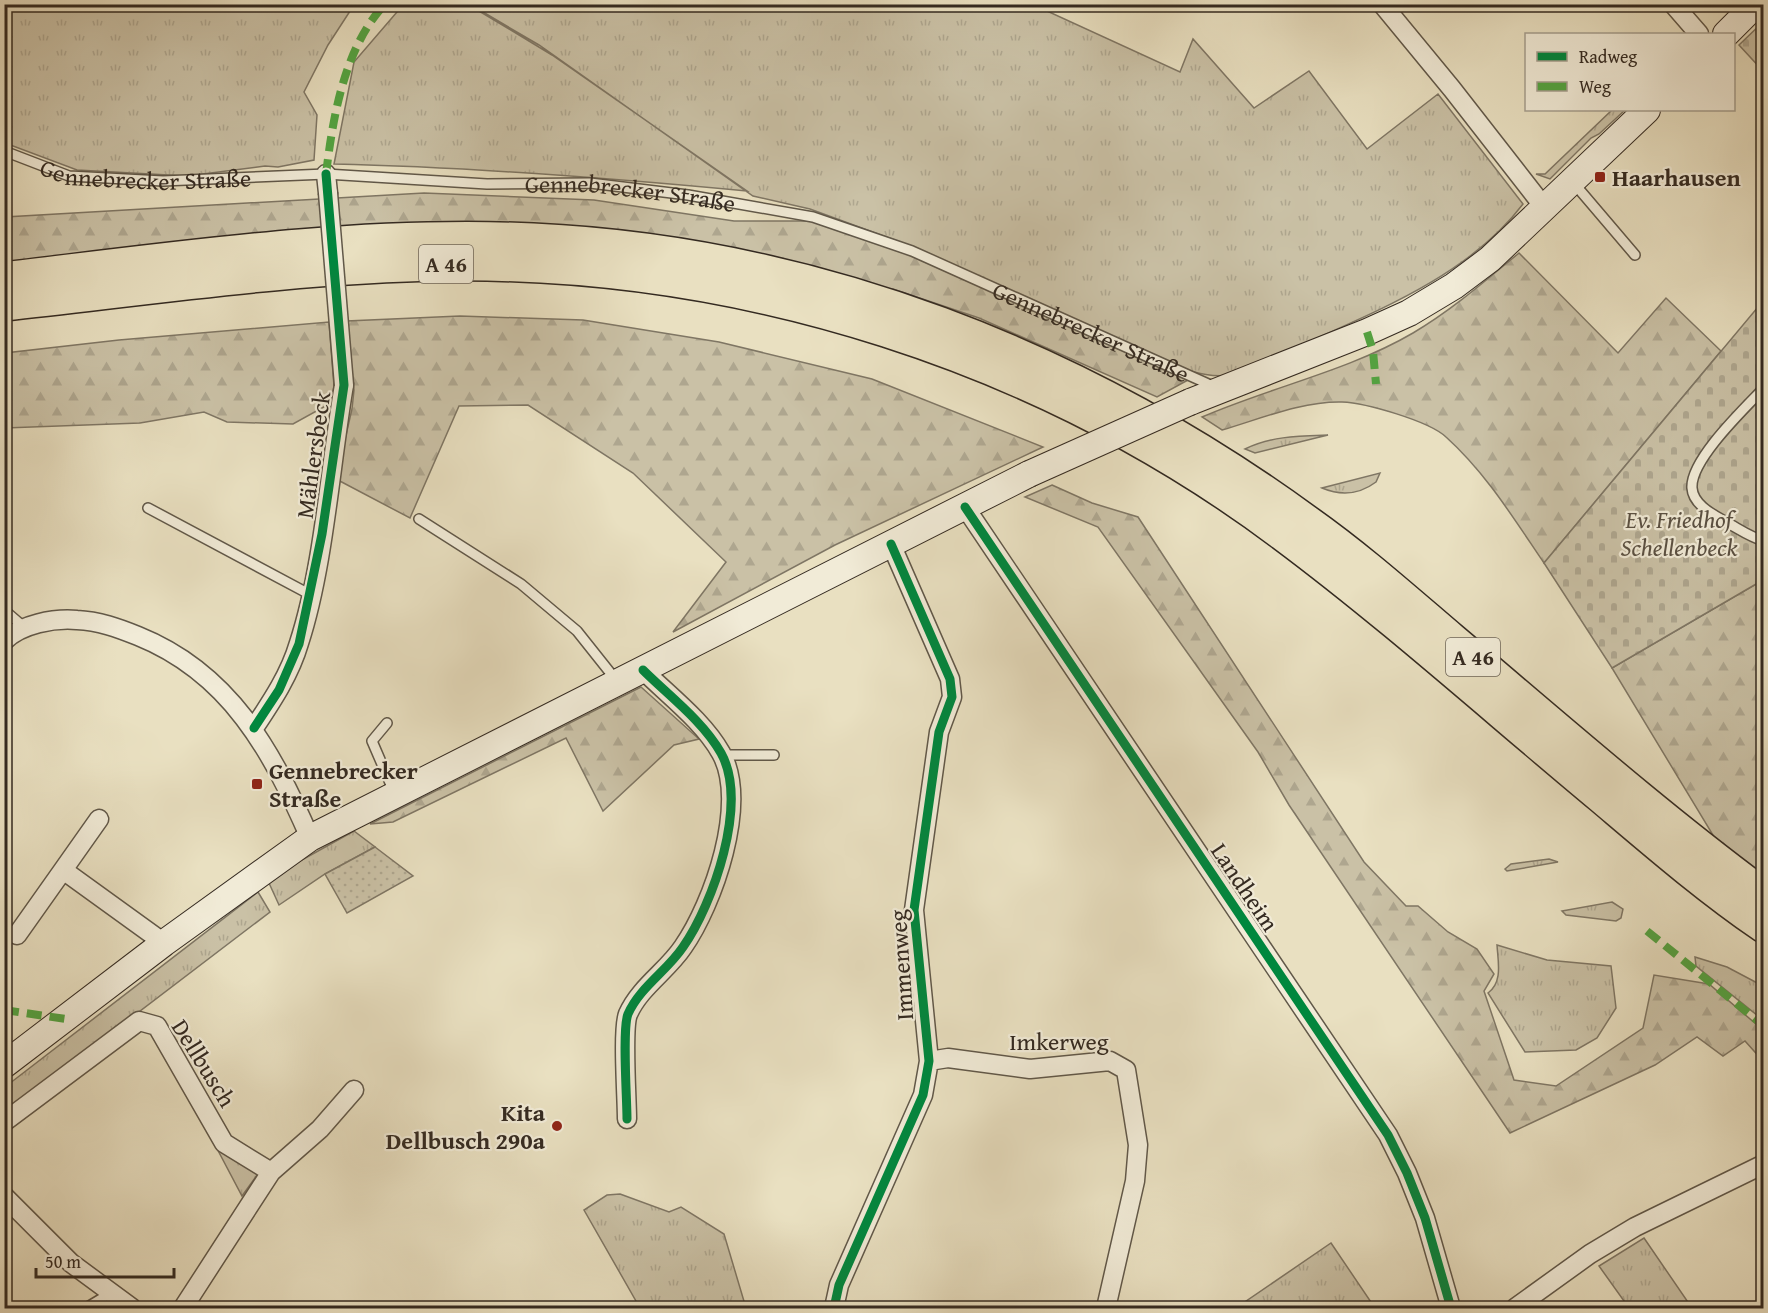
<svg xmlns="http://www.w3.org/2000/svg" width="1768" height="1313" viewBox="0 0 1768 1313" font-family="'Gentium Book Plus',serif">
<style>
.grass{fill:url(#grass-tufts);stroke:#7f7664;stroke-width:1.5}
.forest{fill:url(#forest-firs);stroke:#7f7664;stroke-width:1.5}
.cemetery{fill:url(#cemetery-stones);stroke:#7f7664;stroke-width:1.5}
.garden{fill:url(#garden-dots);stroke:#7f7664;stroke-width:1.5}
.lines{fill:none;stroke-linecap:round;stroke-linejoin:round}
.lane-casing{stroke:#615849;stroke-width:12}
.street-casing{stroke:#615849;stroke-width:21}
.secondary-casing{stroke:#342a21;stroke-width:28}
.highway-casing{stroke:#342a21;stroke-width:36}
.lane{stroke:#f1ebd7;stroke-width:9}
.street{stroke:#f1ebd7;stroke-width:18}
.secondary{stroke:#f1ebd7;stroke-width:26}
.highway{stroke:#e9e0c1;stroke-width:33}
.street-bridge-casing{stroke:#615849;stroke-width:21;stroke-linecap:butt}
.secondary-bridge-casing{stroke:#342a21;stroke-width:28;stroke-linecap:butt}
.street-bridge{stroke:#f1ebd7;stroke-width:18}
.secondary-bridge{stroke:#f1ebd7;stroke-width:26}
.quiet{stroke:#53a441;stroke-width:8;stroke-dasharray:15 8;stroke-linecap:butt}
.cycleway-casing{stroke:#f1ebd7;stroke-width:13}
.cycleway{stroke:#00873e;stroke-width:9}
.poi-dot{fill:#8f2418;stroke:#f1ebd7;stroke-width:2}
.labels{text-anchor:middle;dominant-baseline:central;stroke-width:4.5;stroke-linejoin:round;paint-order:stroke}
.shield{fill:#f1ebd7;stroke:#6d6458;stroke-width:1.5}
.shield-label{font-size:22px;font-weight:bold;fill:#342a21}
.street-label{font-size:24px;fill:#342a21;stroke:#f1ebd7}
.poi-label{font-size:24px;font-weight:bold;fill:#342a21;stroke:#f1ebd7;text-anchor:start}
.park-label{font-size:24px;font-style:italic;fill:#5a5042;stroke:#f1ebd7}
</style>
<defs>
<pattern id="grass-tufts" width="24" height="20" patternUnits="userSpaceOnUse" patternTransform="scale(1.5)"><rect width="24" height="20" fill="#cac1a6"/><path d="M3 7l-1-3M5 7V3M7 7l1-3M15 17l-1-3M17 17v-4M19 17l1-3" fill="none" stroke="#aea68f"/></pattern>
<pattern id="forest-firs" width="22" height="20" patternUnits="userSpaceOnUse" patternTransform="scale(1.5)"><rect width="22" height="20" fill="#cac1a6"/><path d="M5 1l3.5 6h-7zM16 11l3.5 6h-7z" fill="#aea68f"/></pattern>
<pattern id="cemetery-stones" width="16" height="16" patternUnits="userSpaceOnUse" patternTransform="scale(1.5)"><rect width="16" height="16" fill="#cac1a6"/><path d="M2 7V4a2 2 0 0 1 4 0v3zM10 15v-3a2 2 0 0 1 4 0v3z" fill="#aea68f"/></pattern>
<pattern id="garden-dots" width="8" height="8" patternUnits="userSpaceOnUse" patternTransform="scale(1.5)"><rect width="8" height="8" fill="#cac1a6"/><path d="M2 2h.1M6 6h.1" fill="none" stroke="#aea68f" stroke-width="1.8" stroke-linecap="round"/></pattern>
</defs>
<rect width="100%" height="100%" fill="#e9e0c1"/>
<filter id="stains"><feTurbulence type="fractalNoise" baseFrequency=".00333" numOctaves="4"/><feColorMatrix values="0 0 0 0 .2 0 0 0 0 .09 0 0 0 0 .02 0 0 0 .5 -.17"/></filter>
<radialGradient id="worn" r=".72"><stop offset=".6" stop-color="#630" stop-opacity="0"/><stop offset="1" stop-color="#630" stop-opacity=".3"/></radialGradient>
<path class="grass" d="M 4,5 L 354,5 L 328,45 L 304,92 L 317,115 L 314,160 L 278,167 L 265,166 L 187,176 L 77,170 L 5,143 Z
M 403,5 L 469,5 L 552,55 L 747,191 C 610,178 472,167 334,164 L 354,62 Z
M 471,5 L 1034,5 L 1180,72 L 1193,39 L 1254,108 L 1309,71 L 1367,149 L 1438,94 L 1523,204 C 1471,273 1382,309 1306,343 C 1283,354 1258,368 1234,374 C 1212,380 1188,370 1167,364 L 908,245 L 810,209 L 753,196 L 539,45 Z
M 1612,110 L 1625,110 L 1599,134 L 1591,138 L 1550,179 L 1536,174 L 1545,174 Z
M 1328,435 L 1255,453 L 1245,449 C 1272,436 1299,436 1328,435 Z
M 1380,473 L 1376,482 C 1360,494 1341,496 1322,488 Z
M 354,831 L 375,847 L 325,874 L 279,905 L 269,883 L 300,861 Z
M 1549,859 L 1558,862 L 1507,871 L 1505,869 L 1511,864 Z
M 258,892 L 270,912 L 5,1114 L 5,1087 Z
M 1612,902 L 1623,909 L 1621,918 L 1616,921 L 1566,915 L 1562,911 Z
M 1497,945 L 1547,960 L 1611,966 L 1616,1008 L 1597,1038 L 1576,1050 L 1525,1052 L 1488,993 C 1503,982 1498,962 1497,945 Z
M 1695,957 L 1727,967 L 1763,986 L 1763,1020 L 1696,966 Z
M 204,1124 L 260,1171 L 242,1196 Z
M 620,1194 L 669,1212 L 681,1207 L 724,1234 L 746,1308 L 640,1308 L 584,1210 L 607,1195 Z
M 1644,1238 L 1692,1308 L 1629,1308 L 1599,1266 Z
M 1331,1243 L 1375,1308 L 1236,1308 Z
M 1438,1302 L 1439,1308 L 1392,1308 Z"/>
<path class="forest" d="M 424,193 L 594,200 L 734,221 L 812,221 L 910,255 L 1188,380 L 1157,397 L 979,318 L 893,289 L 874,292 L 747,260 L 5,270 L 5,217 Z
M 1519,253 L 1618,353 L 1666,298 L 1721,351 L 1544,563 C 1514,519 1486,473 1446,437 C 1429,421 1366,403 1342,402 C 1302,401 1260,419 1222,430 L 1202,417 C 1271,387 1348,371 1413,333 C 1452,310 1485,281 1519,253 Z
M 460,316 L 583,320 L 719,342 L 872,379 L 1043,447 L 835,545 L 673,632 L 726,562 L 633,473 L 528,405 L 459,406 L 410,518 L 336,479 L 352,409 L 354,390 L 347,321 Z
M 329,322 L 334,386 L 331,403 L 293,424 L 227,422 L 204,412 L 140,423 L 5,428 L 5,353 L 119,340 Z
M 1052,485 L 1092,503 L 1138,517 L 1364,862 L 1406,906 L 1418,906 L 1448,932 L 1477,949 L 1494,974 L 1484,991 L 1514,1080 L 1556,1086 L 1643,1028 L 1654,975 L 1709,984 L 1763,1030 L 1763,1061 L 1745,1041 L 1723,1056 L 1697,1037 L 1655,1065 L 1510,1133 L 1289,805 L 1258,752 L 1098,527 L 1025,497 Z
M 1763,580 L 1763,887 L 1728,860 L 1612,668 Z
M 641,687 L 699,739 L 674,745 L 603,811 L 566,738 L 393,822 L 370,824 Z"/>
<path class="cemetery" d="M 1763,22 L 1763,71 L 1739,45 Z
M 1763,301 L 1763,580 L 1612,668 L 1544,563 Z"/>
<path class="garden" d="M 375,847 L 413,876 L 347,913 L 325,874 Z"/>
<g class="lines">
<defs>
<g id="lane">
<path id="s1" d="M 4,151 L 69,176 L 163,181 L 326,174 L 487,184 L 590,183 L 688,195 L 813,217 L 912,251 L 1215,387"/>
<path d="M 1572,181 L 1635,255"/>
<path d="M 1764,388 C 1745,408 1690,460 1692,488 C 1693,505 1714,515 1726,522 C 1739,529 1750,537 1764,541"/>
<path d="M 148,508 L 311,595"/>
<path d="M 419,519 L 521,584 L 577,631 L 616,680"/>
<path d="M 4,610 L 25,628"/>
<path d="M 387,723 L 372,741 L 394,792"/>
<path d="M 722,755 L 774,755"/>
<path d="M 86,1308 L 111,1293"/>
</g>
<path id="street" d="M 1382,4 L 1452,89 L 1544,207
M 1673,4 L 1699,34
M 326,174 L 328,193
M 965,507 L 1388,1135 L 1407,1173 L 1425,1218 L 1451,1308
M 4,641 C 21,624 54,618 77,620 C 99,621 118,628 138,636 C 230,673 272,751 310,838
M 254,728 C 272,701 290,674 299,643 C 324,566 330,467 344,385
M 63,870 L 99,819
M 17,935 L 63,870 L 164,943
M 929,1061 L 948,1058 L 1030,1069 L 1110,1061 L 1126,1070 L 1138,1145 L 1135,1181 L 1106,1308
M 627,1119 C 627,1098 622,1029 628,1014 C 640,987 667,971 683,947 C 713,904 749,803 721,753 C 703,721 668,695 643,670
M 4,1122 L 139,1021 L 157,1026 L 224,1143 L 271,1172
M 4,1196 L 71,1263 L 132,1308
M 183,1308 L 271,1172 L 320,1129 L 354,1090
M 834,1308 L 839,1285 L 923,1095 L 929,1061 L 914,910 L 939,732 L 952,697 L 950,679 L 891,544
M 1515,1308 L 1590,1254 L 1635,1227 L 1764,1164"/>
<path id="secondary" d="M 1726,34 L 1756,4
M 1190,402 L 1367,332 L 1409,313 L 1454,286 L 1490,259 L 1647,110
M 4,1065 L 164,943 L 310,838 L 1029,474"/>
<path id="highway" d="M 4,279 C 179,258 357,232 533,240 C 814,253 1081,357 1307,522 C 1358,558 1405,600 1452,640 C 1555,727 1656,816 1764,896
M 4,304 C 151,288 298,266 445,264 C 744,260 1044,355 1283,534 C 1393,616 1496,709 1602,797 C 1654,841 1707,887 1764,926"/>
</defs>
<use href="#lane" class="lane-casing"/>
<use href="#street" class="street-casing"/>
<use href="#secondary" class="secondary-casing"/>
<use href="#highway" class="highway-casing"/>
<use href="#lane" class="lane"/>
<use href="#street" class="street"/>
<use href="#secondary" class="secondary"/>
<use href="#highway" class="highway"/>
<defs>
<path id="street-bridge" d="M 328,193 L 344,385"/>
<path id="secondary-bridge" d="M 1029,474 L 1190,402"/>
</defs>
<use href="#street-bridge" class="street-bridge-casing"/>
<use href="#secondary-bridge" class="secondary-bridge-casing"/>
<use href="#street-bridge" class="street-bridge"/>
<use href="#secondary-bridge" class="secondary-bridge"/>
<path class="quiet" d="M 326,174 C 333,117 344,48 385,4
M 1367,332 L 1373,351 L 1376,384
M 1647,931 L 1764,1026
M 4,1010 L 66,1019"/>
<defs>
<path id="cycleway" d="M 965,507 L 1388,1135 L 1407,1173 L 1425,1218 L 1451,1308
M 254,728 L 279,690 L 299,644 L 322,534 L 344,385 L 326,174
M 627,1119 C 627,1098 622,1029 628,1014 C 640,987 667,971 683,947 C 713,904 749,803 721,753 C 703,721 668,695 643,670
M 834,1308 L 839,1285 L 923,1095 L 929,1061 L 914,910 L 939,732 L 952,697 L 950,679 L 891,544"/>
</defs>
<use href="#cycleway" class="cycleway-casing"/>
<use href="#cycleway" class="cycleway"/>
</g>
<g class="poi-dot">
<rect x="1594" y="171" width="12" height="12" rx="3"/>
<rect x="251" y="778" width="12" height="12" rx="3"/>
<circle cx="557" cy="1126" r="6"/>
</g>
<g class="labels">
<g class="shield">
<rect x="419" y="245" width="54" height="38" rx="4.5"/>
<rect x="1446" y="638" width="54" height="38" rx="4.5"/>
</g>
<g class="shield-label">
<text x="446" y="264">A 46</text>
<text x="1473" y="657">A 46</text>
</g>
<g class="street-label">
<text stroke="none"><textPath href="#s1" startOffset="146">Gennebrecker Straße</textPath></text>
<text stroke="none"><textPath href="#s1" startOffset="632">Gennebrecker Straße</textPath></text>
<text stroke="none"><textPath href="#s1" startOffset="1118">Gennebrecker Straße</textPath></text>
<text transform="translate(313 455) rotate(-82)">Mählersbeck</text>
<text transform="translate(1245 887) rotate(56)">Landheim</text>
<text transform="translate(901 965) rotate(-94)">Immenweg</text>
<text x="1059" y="1041">Imkerweg</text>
<text transform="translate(204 1063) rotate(58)">Dellbusch</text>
</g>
<g class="poi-label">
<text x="1612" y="177">Haarhausen</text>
<text x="269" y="770">Gennebrecker<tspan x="269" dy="28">Straße</tspan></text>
<text x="545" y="1112" text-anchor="end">Kita<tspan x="545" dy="28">Dellbusch 290a</tspan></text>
</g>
<g class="park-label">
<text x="1679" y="519">Ev. Friedhof<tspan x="1679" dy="28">Schellenbeck</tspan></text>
</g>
</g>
<rect width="1768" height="1313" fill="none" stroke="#e9e0c1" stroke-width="24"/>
<rect x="6" y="6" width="1756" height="1301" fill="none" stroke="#342a21" stroke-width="3"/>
<rect x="12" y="12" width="1744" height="1289" fill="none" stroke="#342a21" stroke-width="1.5"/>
<rect x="1525" y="33" width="210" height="78" fill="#f1ebd7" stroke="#a59e8e" stroke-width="1.5"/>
<rect x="1537" y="52" width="30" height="9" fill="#00873e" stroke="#a59e8e" stroke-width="1.5"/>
<text x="1579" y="63" font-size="18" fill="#342a21">Radweg</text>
<rect x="1537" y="82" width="30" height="9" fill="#53a441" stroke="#a59e8e" stroke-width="1.5"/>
<text x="1579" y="93" font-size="18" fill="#342a21">Weg</text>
<path d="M36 1268v9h138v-9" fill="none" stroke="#342a21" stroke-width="3"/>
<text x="45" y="1268" font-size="18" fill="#342a21" stroke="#f1ebd7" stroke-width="4.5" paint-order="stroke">50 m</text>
<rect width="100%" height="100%" filter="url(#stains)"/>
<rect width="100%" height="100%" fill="url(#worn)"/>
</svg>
